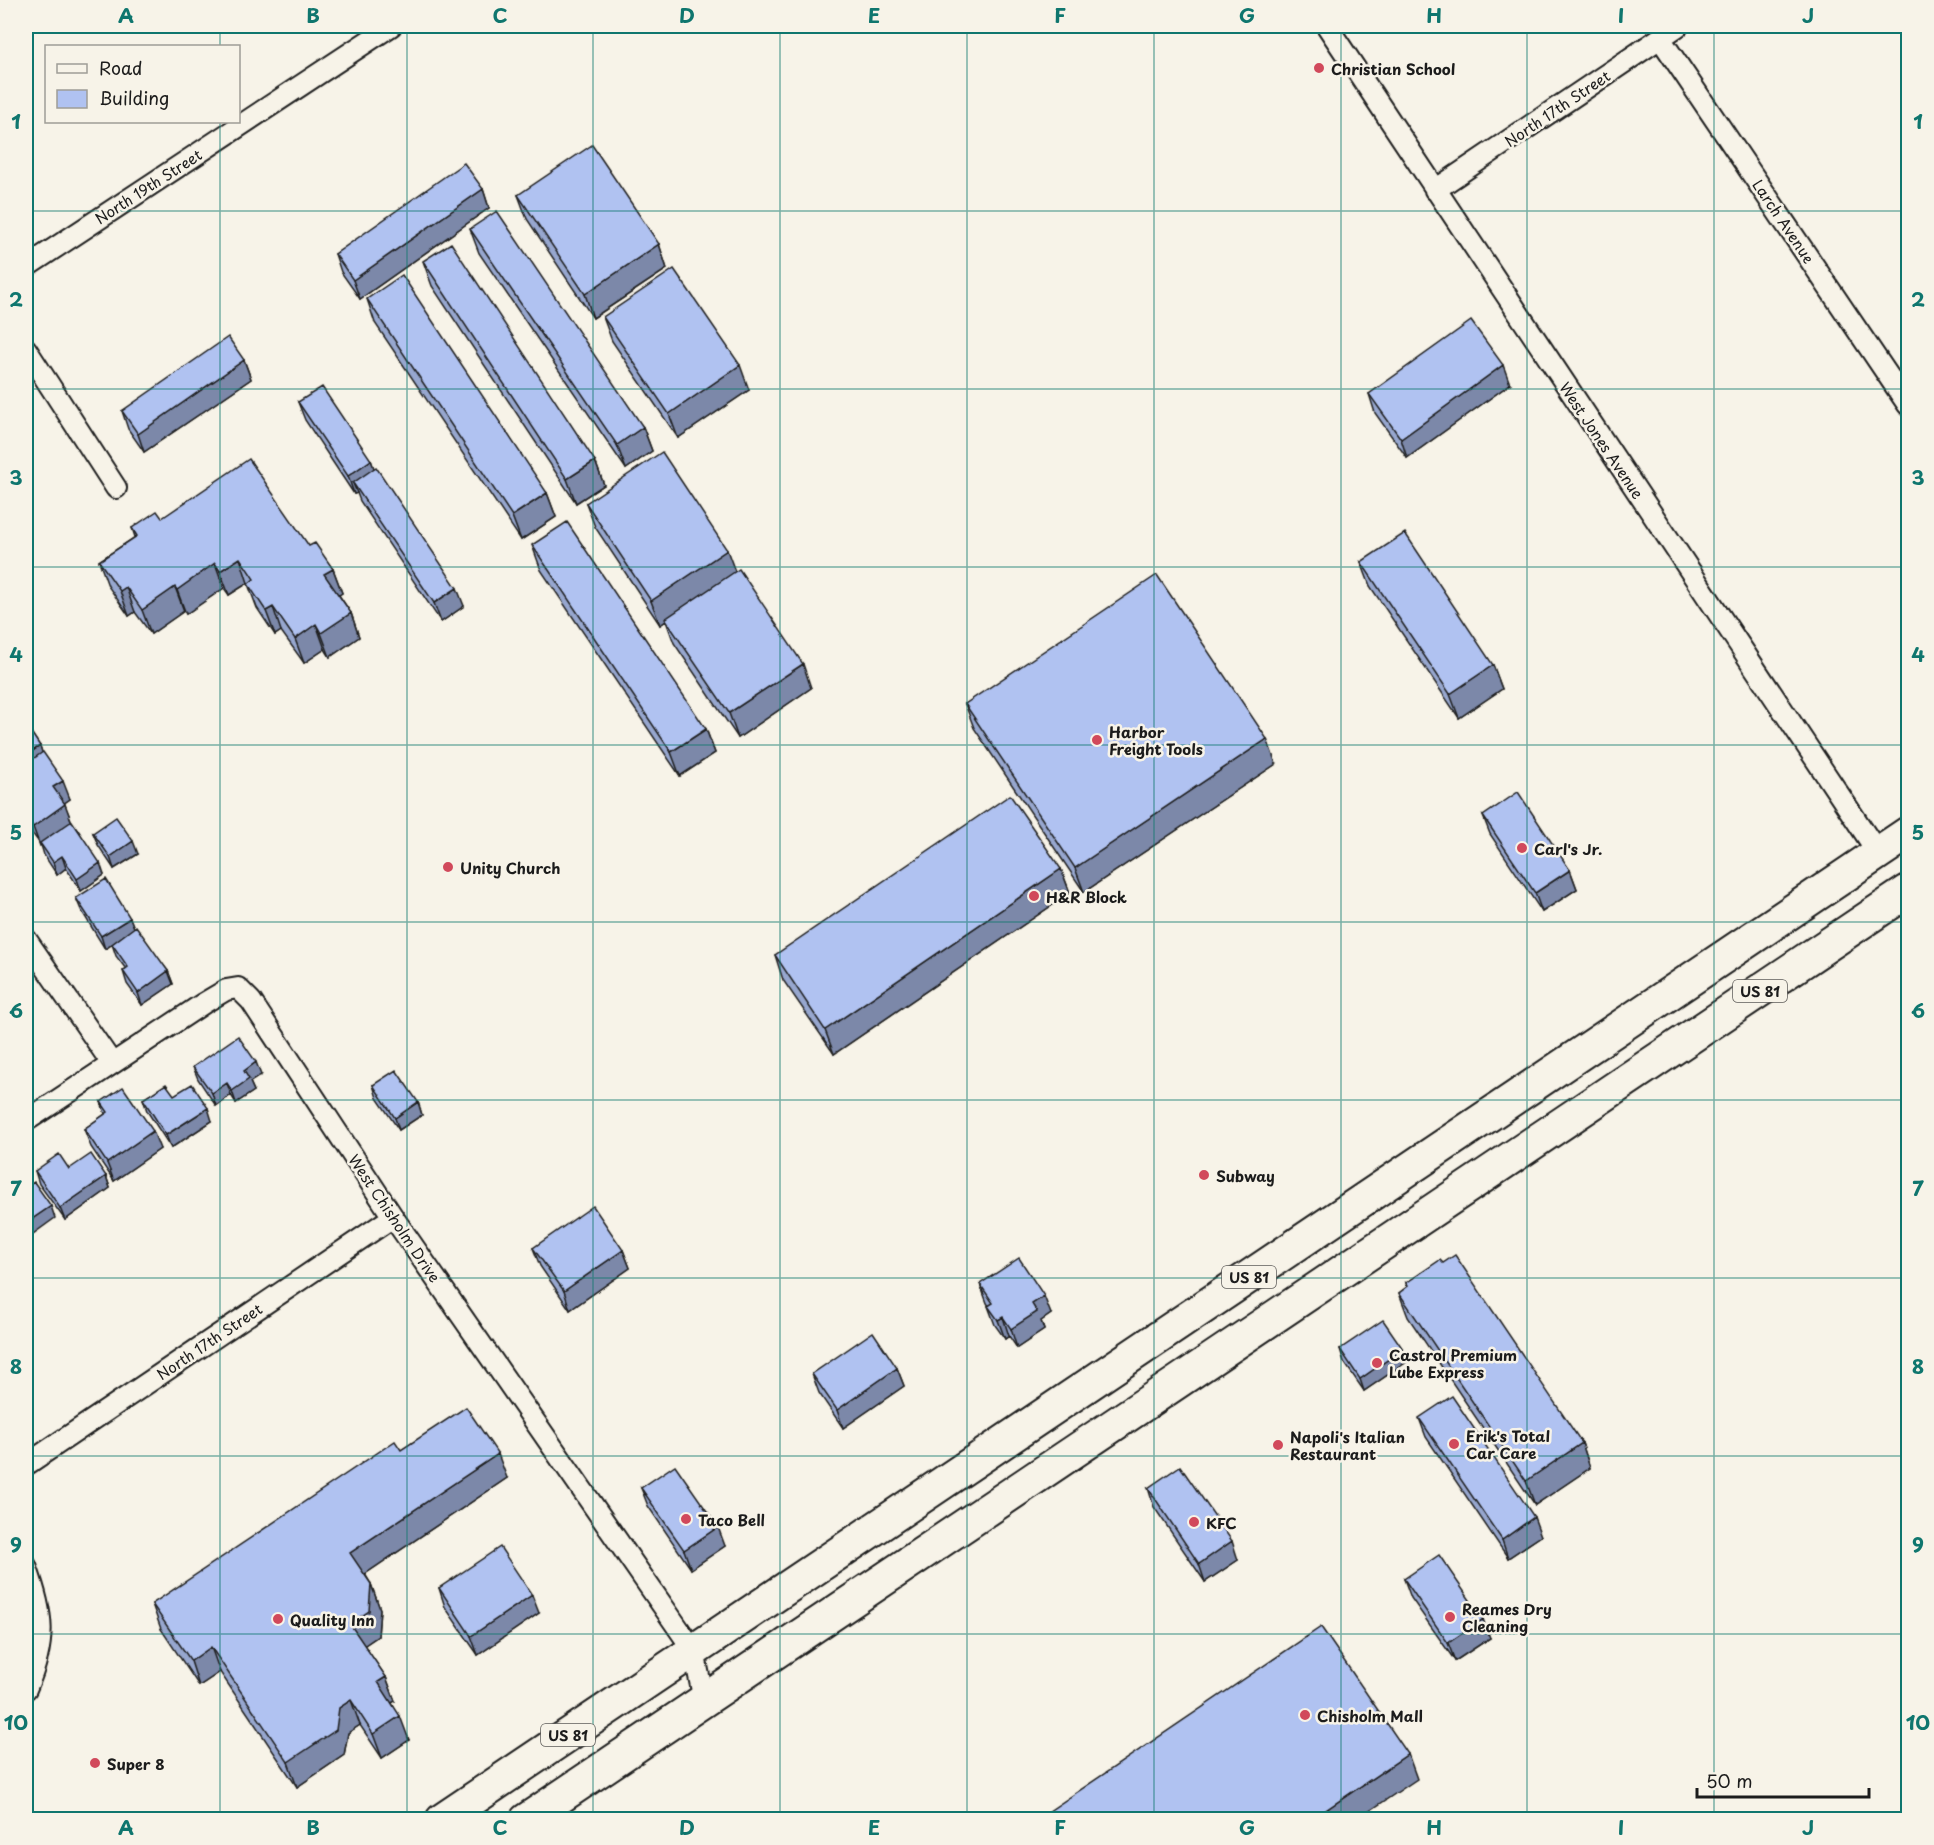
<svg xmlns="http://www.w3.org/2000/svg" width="1934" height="1845" viewBox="0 0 1934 1845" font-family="'Playpen Sans',sans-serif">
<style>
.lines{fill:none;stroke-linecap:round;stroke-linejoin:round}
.street-casing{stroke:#1c1c1c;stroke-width:24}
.primary-casing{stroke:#1c1c1c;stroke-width:36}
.street{stroke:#f7f3e8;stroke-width:20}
.primary{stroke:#f7f3e8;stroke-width:32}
.wall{fill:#97a7cf;stroke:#1c1c1c;stroke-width:1.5}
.shaded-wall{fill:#7b88a9;stroke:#1c1c1c;stroke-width:1.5}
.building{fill:#b0c2f1;stroke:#1c1c1c;stroke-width:1.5}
.grid{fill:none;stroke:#0f766e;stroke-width:1.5;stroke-opacity:0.55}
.poi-dot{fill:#d1495b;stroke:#f7f3e8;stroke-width:2}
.labels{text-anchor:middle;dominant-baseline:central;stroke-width:5;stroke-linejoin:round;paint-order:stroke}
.shield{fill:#f7f3e8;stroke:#5e5c59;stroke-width:1.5}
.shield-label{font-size:14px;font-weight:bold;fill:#1c1c1c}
.poi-label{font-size:15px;font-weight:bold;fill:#1c1c1c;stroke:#f7f3e8;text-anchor:start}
.street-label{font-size:15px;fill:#1c1c1c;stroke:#f7f3e8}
.neatline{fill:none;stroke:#0f766e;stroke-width:2}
.grid-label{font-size:20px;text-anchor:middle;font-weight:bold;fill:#0f766e}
</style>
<rect width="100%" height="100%" fill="#f7f3e8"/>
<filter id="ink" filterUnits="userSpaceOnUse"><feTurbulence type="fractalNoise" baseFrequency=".0167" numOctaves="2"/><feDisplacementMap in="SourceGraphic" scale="12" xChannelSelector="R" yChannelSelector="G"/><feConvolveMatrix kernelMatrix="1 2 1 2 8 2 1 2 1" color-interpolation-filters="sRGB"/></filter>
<g filter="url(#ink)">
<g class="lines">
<defs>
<path id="street" d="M 1327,26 L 1878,853
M 1660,38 L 1908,405
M 1435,190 L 1678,26
M 26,267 L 391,26
M 26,349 L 116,488
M 26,939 L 111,1062
M 26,1121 L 204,1003 L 226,990 L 238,988 L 251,1001 L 393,1217 L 694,1651 L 704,1701
M 26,1465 L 393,1217
M 26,1566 C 44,1615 47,1641 26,1689"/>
<path id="primary" d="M 442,1820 L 1908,833
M 526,1820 L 1908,891"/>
</defs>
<use href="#street" class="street-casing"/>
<use href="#primary" class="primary-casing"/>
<use href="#street" class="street"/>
<use href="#primary" class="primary"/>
</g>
<path class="wall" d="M 483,189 L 489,208 L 360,299 L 341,272 L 335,254 Z
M 518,195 L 659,244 L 667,269 L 593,318 L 527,219 Z
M 470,229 L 643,427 L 652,451 L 626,469 L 479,253 Z
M 423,261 L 595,461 L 604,485 L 576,503 L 432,286 Z
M 367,299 L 547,493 L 556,517 L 521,540 L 375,323 Z
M 603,317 L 749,390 L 678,438 L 612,341 Z
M 244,360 L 251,379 L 144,452 L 128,429 L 122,411 Z
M 1510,384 L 1407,458 L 1375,413 L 1369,394 Z
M 298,402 L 371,460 L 374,469 L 464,606 L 441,622 L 360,501 L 357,493 L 354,494 L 305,420 Z
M 586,503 L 735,572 L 811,688 L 738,738 L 674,643 L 666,621 L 660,625 L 595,527 Z
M 162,518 L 309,546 L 333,569 L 342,593 L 339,595 L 351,613 L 359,637 L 330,657 L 325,649 L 304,663 L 281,631 L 275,635 L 257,608 L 248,584 L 248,583 L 229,595 L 224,588 L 186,614 L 184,611 L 151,634 L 135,612 L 129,616 L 108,586 L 99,561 L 135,537 L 132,528 Z
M 532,545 L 706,729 L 715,753 L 680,776 L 541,570 Z
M 1361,562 L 1493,665 L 1502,689 L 1459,718 L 1370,586 Z
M 965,704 L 1276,764 L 1084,892 L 974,728 Z
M 26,725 L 40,746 L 42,753 L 70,799 L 64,803 L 72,822 L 104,875 L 81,891 L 66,868 L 57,875 L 44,855 L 41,845 L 26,825 Z
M 1483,816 L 1570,870 L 1577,889 L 1542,912 L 1490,834 Z
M 93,833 L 138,854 L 114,869 L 98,845 Z
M 1061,869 L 1070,893 L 834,1054 L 783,980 L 775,955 Z
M 76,898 L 130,918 L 134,928 L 168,971 L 173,984 L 142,1005 L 127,984 L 123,971 L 126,969 L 116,956 L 112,944 L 105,949 L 81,910 Z
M 193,1067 L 261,1075 L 250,1082 L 254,1091 L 236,1103 L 231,1095 L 216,1106 L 198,1079 Z
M 373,1085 L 418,1102 L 422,1115 L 399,1130 L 377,1098 Z
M 174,1095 L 212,1121 L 171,1148 L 147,1111 L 143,1099 Z
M 101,1102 L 160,1149 L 114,1181 L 91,1147 L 84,1129 L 105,1114 Z
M 69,1169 L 106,1176 L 110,1188 L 65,1220 L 39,1184 L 35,1171 Z
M 533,1248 L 623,1250 L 630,1268 L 570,1310 L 540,1266 Z
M 1406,1283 L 1582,1443 L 1590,1468 L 1535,1505 L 1408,1317 L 1399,1293 L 1407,1287 Z
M 980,1284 L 1051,1314 L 1041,1321 L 1044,1330 L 1017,1348 L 1009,1336 L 1005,1339 L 995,1325 L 988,1306 L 989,1306 L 987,1303 Z
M 1340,1349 L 1403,1349 L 1408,1361 L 1364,1391 L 1344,1362 Z
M 897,1368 L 904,1386 L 843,1428 L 819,1393 L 812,1374 Z
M 1419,1418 L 1541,1536 L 1508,1558 L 1426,1437 Z
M 401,1450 L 507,1478 L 365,1574 L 371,1584 L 380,1609 L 378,1636 L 364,1645 L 386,1677 L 395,1701 L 392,1703 L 409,1740 L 382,1758 L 360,1725 L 348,1733 L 344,1755 L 297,1787 L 220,1672 L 199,1686 L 161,1629 L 152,1604 Z
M 641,1488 L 725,1546 L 691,1569 L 648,1506 Z
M 1148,1488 L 1238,1560 L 1205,1582 L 1154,1507 Z
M 1404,1579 L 1490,1638 L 1455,1661 L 1411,1598 Z
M 439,1588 L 539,1613 L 478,1655 L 445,1607 Z"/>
<path class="shaded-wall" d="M 483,189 L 489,208 L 360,299 L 353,280 Z
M 659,244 L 667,269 L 593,318 L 585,294 Z
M 244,360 L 251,379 L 144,452 L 138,434 Z
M 740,365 L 749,390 L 678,438 L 669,414 Z
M 1503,365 L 1510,384 L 1407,458 L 1401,439 Z
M 643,427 L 652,451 L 626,469 L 617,445 Z
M 371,460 L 378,479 L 353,483 L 357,493 L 354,494 L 348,476 Z
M 595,461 L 604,485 L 576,503 L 567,479 Z
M 547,493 L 556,517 L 521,540 L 512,516 Z
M 727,550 L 736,574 L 660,625 L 651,601 Z
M 240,558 L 248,583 L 229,595 L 220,571 Z
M 215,563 L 224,588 L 186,614 L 177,590 Z
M 333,569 L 342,593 L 333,599 L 324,574 Z
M 126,587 L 135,612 L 129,616 L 120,591 Z
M 175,587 L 184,611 L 151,634 L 142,610 Z
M 457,588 L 464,606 L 441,622 L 434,603 Z
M 273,607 L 281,631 L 275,635 L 266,611 Z
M 351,613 L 359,637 L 330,657 L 321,633 Z
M 316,624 L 325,649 L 304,663 L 295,639 Z
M 803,664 L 811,688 L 738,738 L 729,713 Z
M 1493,665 L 1502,689 L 1459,718 L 1450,694 Z
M 706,729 L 715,753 L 680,776 L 671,752 Z
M 1267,739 L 1276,764 L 1084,892 L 1075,868 Z
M 40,746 L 46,764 L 26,778 L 26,755 Z
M 63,781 L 70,799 L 60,806 L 53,787 Z
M 65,804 L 72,823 L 40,846 L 33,827 Z
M 133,841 L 138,854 L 114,869 L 110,857 Z
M 62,856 L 66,868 L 57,875 L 53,862 Z
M 100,863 L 104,875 L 81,891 L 77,879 Z
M 1061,869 L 1070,893 L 834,1054 L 825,1030 Z
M 1570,870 L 1577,889 L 1542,912 L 1535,893 Z
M 130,918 L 135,930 L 105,949 L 101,936 Z
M 168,971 L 173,984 L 142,1005 L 138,993 Z
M 256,1062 L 261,1075 L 250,1082 L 254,1091 L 236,1103 L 232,1091 L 244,1071 Z
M 227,1083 L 231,1095 L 216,1106 L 212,1093 Z
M 418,1102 L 422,1115 L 399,1130 L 395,1118 Z
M 208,1108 L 212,1121 L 171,1148 L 166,1135 Z
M 153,1131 L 160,1149 L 114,1181 L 107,1163 Z
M 106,1176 L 110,1188 L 65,1220 L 60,1208 Z
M 51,1206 L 55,1218 L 26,1239 L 26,1223 Z
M 623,1250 L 630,1268 L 570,1310 L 564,1291 Z
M 1044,1296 L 1051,1314 L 1041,1321 L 1044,1330 L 1017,1348 L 1011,1329 L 1032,1304 Z
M 1003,1317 L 1009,1336 L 1005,1339 L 998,1320 Z
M 1403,1349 L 1408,1361 L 1364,1391 L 1360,1379 Z
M 897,1368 L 904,1386 L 843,1428 L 837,1410 Z
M 1582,1443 L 1590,1468 L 1535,1505 L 1526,1481 Z
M 498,1454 L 507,1478 L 359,1578 L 350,1553 Z
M 1534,1517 L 1541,1536 L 1508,1558 L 1502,1540 Z
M 718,1527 L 725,1546 L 691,1569 L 684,1550 Z
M 1232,1541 L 1238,1560 L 1205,1582 L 1199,1564 Z
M 371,1584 L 380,1609 L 378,1636 L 359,1649 L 350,1624 Z
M 532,1595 L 539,1613 L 478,1655 L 471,1636 Z
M 1483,1619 L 1490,1638 L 1455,1661 L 1448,1643 Z
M 211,1647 L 220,1672 L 199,1686 L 191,1661 Z
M 386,1677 L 395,1701 L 387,1706 L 378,1682 Z
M 351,1700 L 360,1725 L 348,1733 L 344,1755 L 297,1787 L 288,1762 L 339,1708 Z
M 400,1716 L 409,1740 L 382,1758 L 373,1734 Z
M 1408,1754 L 1417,1779 L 1356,1820 L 1311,1820 Z"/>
<path class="building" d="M 592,145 L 659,244 L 585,294 L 518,195 Z
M 464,163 L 483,189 L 353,280 L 335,254 Z
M 497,211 L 643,427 L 617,445 L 470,229 Z
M 451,243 L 595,461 L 567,479 L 423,261 Z
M 674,269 L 740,365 L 669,414 L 603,317 Z
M 402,275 L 547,493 L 512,516 L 367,299 Z
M 1471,321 L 1503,365 L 1401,439 L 1369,394 Z
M 228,337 L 244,360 L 138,434 L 122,411 Z
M 322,387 L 371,460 L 348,476 L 298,402 Z
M 662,452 L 727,550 L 651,601 L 586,503 Z
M 249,459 L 309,546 L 315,543 L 333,569 L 324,574 L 351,613 L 321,633 L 316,624 L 295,639 L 273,607 L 266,611 L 248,584 L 254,579 L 240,558 L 220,571 L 215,563 L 177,590 L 175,587 L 142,610 L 126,587 L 120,591 L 99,561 L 137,536 L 132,528 L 157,511 L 162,518 Z
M 376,467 L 457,588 L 434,603 L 353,483 Z
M 567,522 L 706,729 L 671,752 L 532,545 Z
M 1405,533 L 1493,665 L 1450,694 L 1361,562 Z
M 739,569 L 803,664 L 729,713 L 665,619 Z
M 1157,575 L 1267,739 L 1075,868 L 965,704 Z
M 26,725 L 40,746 L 26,755 Z
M 43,752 L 63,781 L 53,787 L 65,804 L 33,827 L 26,816 L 26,764 Z
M 1518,792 L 1570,870 L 1535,893 L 1483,816 Z
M 1010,795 L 1061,869 L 825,1030 L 775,955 Z
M 116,817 L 133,841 L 110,857 L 93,833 Z
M 72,821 L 100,863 L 77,879 L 62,856 L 53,862 L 40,843 Z
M 106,879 L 130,918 L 101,936 L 76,898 Z
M 136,926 L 168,971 L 138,993 L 123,971 L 128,967 L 112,944 Z
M 238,1036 L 256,1062 L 244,1071 L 249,1079 L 232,1091 L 227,1083 L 212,1093 L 193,1067 Z
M 396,1070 L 418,1102 L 395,1118 L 373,1085 Z
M 166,1084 L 174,1095 L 192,1084 L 208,1108 L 166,1135 L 143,1099 Z
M 123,1087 L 153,1131 L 107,1163 L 84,1129 L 108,1112 L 101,1102 Z
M 59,1154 L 69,1169 L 91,1154 L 106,1176 L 60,1208 L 35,1171 Z
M 34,1182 L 51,1206 L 26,1223 L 26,1187 Z
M 593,1206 L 623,1250 L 564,1291 L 533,1248 Z
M 1455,1255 L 1582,1443 L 1526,1481 L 1399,1293 L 1408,1286 L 1406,1283 L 1440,1260 L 1443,1263 Z
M 1019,1258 L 1044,1296 L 1032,1304 L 1037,1312 L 1011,1329 L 1003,1317 L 998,1320 L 988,1306 L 993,1303 L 980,1284 Z
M 1383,1320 L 1403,1349 L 1360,1379 L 1340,1349 Z
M 873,1332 L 897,1368 L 837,1410 L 812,1374 Z
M 1452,1396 L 1534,1517 L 1502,1540 L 1419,1418 Z
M 466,1407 L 498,1454 L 350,1553 L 371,1584 L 369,1611 L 350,1624 L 386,1677 L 378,1682 L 400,1716 L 373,1734 L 351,1700 L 339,1708 L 336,1730 L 288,1762 L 211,1647 L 191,1661 L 152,1604 L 395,1441 L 401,1450 Z
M 675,1465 L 718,1527 L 684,1550 L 641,1488 Z
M 1180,1466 L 1232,1541 L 1199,1564 L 1148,1488 Z
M 500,1547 L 532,1595 L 471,1636 L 439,1588 Z
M 1439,1555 L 1483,1619 L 1448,1643 L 1404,1579 Z
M 1321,1627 L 1408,1754 L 1311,1820 L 1036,1820 Z"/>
</g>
<path class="grid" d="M 220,26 L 220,46M 407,26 L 407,1820M 593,26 L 593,1820M 780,26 L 780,1820M 967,26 L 967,1820M 1154,26 L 1154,1820M 1341,26 L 1341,1820M 1527,26 L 1527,1820M 1714,26 L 1714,1820M 220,122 L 220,1820M 26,211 L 1908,211M 26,389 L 1908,389M 26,567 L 1908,567M 26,745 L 1908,745M 26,922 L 1908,922M 26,1100 L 1908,1100M 26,1278 L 1908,1278M 26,1456 L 1908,1456M 26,1634 L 1908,1634"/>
<g class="poi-dot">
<circle cx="1319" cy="68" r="6"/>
<circle cx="1097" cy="740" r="6"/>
<circle cx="1522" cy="848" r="6"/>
<circle cx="448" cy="867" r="6"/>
<circle cx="1034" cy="896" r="6"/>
<circle cx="1204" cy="1175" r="6"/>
<circle cx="1377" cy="1363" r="6"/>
<circle cx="1454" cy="1444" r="6"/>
<circle cx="1278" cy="1445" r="6"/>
<circle cx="686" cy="1519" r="6"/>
<circle cx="1194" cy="1522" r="6"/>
<circle cx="1450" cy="1617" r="6"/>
<circle cx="278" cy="1619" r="6"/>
<circle cx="1305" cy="1715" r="6"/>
<circle cx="95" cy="1763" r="6"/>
</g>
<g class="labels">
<g class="shield">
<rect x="1733" y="980" width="54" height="22" rx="4.5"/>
<rect x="1222" y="1266" width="54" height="22" rx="4.5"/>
<rect x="541" y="1724" width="54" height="22" rx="4.5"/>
</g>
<g class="shield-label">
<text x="1760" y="991">US 81</text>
<text x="1249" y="1277">US 81</text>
<text x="568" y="1735">US 81</text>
</g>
<g class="poi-label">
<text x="1331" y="68">Christian School</text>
<text x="1109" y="731">Harbor<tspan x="1109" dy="17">Freight Tools</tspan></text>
<text x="1534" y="848">Carl's Jr.</text>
<text x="460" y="867">Unity Church</text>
<text x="1046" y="896">H&amp;R Block</text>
<text x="1216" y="1175">Subway</text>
<text x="1389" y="1354">Castrol Premium<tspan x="1389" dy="17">Lube Express</tspan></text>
<text x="1466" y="1435">Erik's Total<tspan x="1466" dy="17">Car Care</tspan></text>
<text x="1290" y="1436">Napoli's Italian<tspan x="1290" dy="17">Restaurant</tspan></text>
<text x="698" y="1519">Taco Bell</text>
<text x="1206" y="1522">KFC</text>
<text x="1462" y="1608">Reames Dry<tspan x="1462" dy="17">Cleaning</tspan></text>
<text x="290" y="1619">Quality Inn</text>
<text x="1317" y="1715">Chisholm Mall</text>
<text x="107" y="1763">Super 8</text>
</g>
<g class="street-label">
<text transform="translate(1557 108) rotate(-34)">North 17th Street</text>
<text transform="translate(148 186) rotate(-33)">North 19th Street</text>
<text transform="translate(1784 221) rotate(56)">Larch Avenue</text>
<text transform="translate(1602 440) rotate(56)">West Jones Avenue</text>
<text transform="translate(395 1218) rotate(56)">West Chisholm Drive</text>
<text transform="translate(209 1341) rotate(-34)">North 17th Street</text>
</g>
</g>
<rect width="1934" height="1845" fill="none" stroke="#f7f3e8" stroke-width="66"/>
<rect x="45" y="45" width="195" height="78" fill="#f7f3e8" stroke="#9f9d96" stroke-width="1.5"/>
<rect x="57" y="64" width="30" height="9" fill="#f7f3e8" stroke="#9f9d96" stroke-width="1.5"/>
<text x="99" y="75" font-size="18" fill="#1c1c1c">Road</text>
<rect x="57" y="90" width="30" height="18" fill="#b0c2f1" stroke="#9f9d96" stroke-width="1.5"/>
<text x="99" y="105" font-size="18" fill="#1c1c1c">Building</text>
<path d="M1697 1788v9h172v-9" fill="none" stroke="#1c1c1c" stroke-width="3"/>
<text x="1706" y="1788" font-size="18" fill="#1c1c1c" stroke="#f7f3e8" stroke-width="4.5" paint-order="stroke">50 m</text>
<rect x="33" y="33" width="1868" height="1779" class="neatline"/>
<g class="grid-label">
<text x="126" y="23">A</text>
<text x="313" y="23">B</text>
<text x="500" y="23">C</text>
<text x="687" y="23">D</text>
<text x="874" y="23">E</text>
<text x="1060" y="23">F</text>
<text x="1247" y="23">G</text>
<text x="1434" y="23">H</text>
<text x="1621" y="23">I</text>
<text x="1808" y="23">J</text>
<text x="16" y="129">1</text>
<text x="1918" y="129">1</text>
<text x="16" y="307">2</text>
<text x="1918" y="307">2</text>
<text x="16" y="485">3</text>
<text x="1918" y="485">3</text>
<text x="16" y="662">4</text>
<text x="1918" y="662">4</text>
<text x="16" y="840">5</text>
<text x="1918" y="840">5</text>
<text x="16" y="1018">6</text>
<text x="1918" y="1018">6</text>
<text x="16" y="1196">7</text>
<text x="1918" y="1196">7</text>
<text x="16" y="1374">8</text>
<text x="1918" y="1374">8</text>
<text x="16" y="1552">9</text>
<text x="1918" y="1552">9</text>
<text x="16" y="1730">10</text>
<text x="1918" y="1730">10</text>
<text x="126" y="1835">A</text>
<text x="313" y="1835">B</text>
<text x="500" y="1835">C</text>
<text x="687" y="1835">D</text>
<text x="874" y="1835">E</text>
<text x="1060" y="1835">F</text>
<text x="1247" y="1835">G</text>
<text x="1434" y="1835">H</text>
<text x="1621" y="1835">I</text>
<text x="1808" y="1835">J</text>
</g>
</svg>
